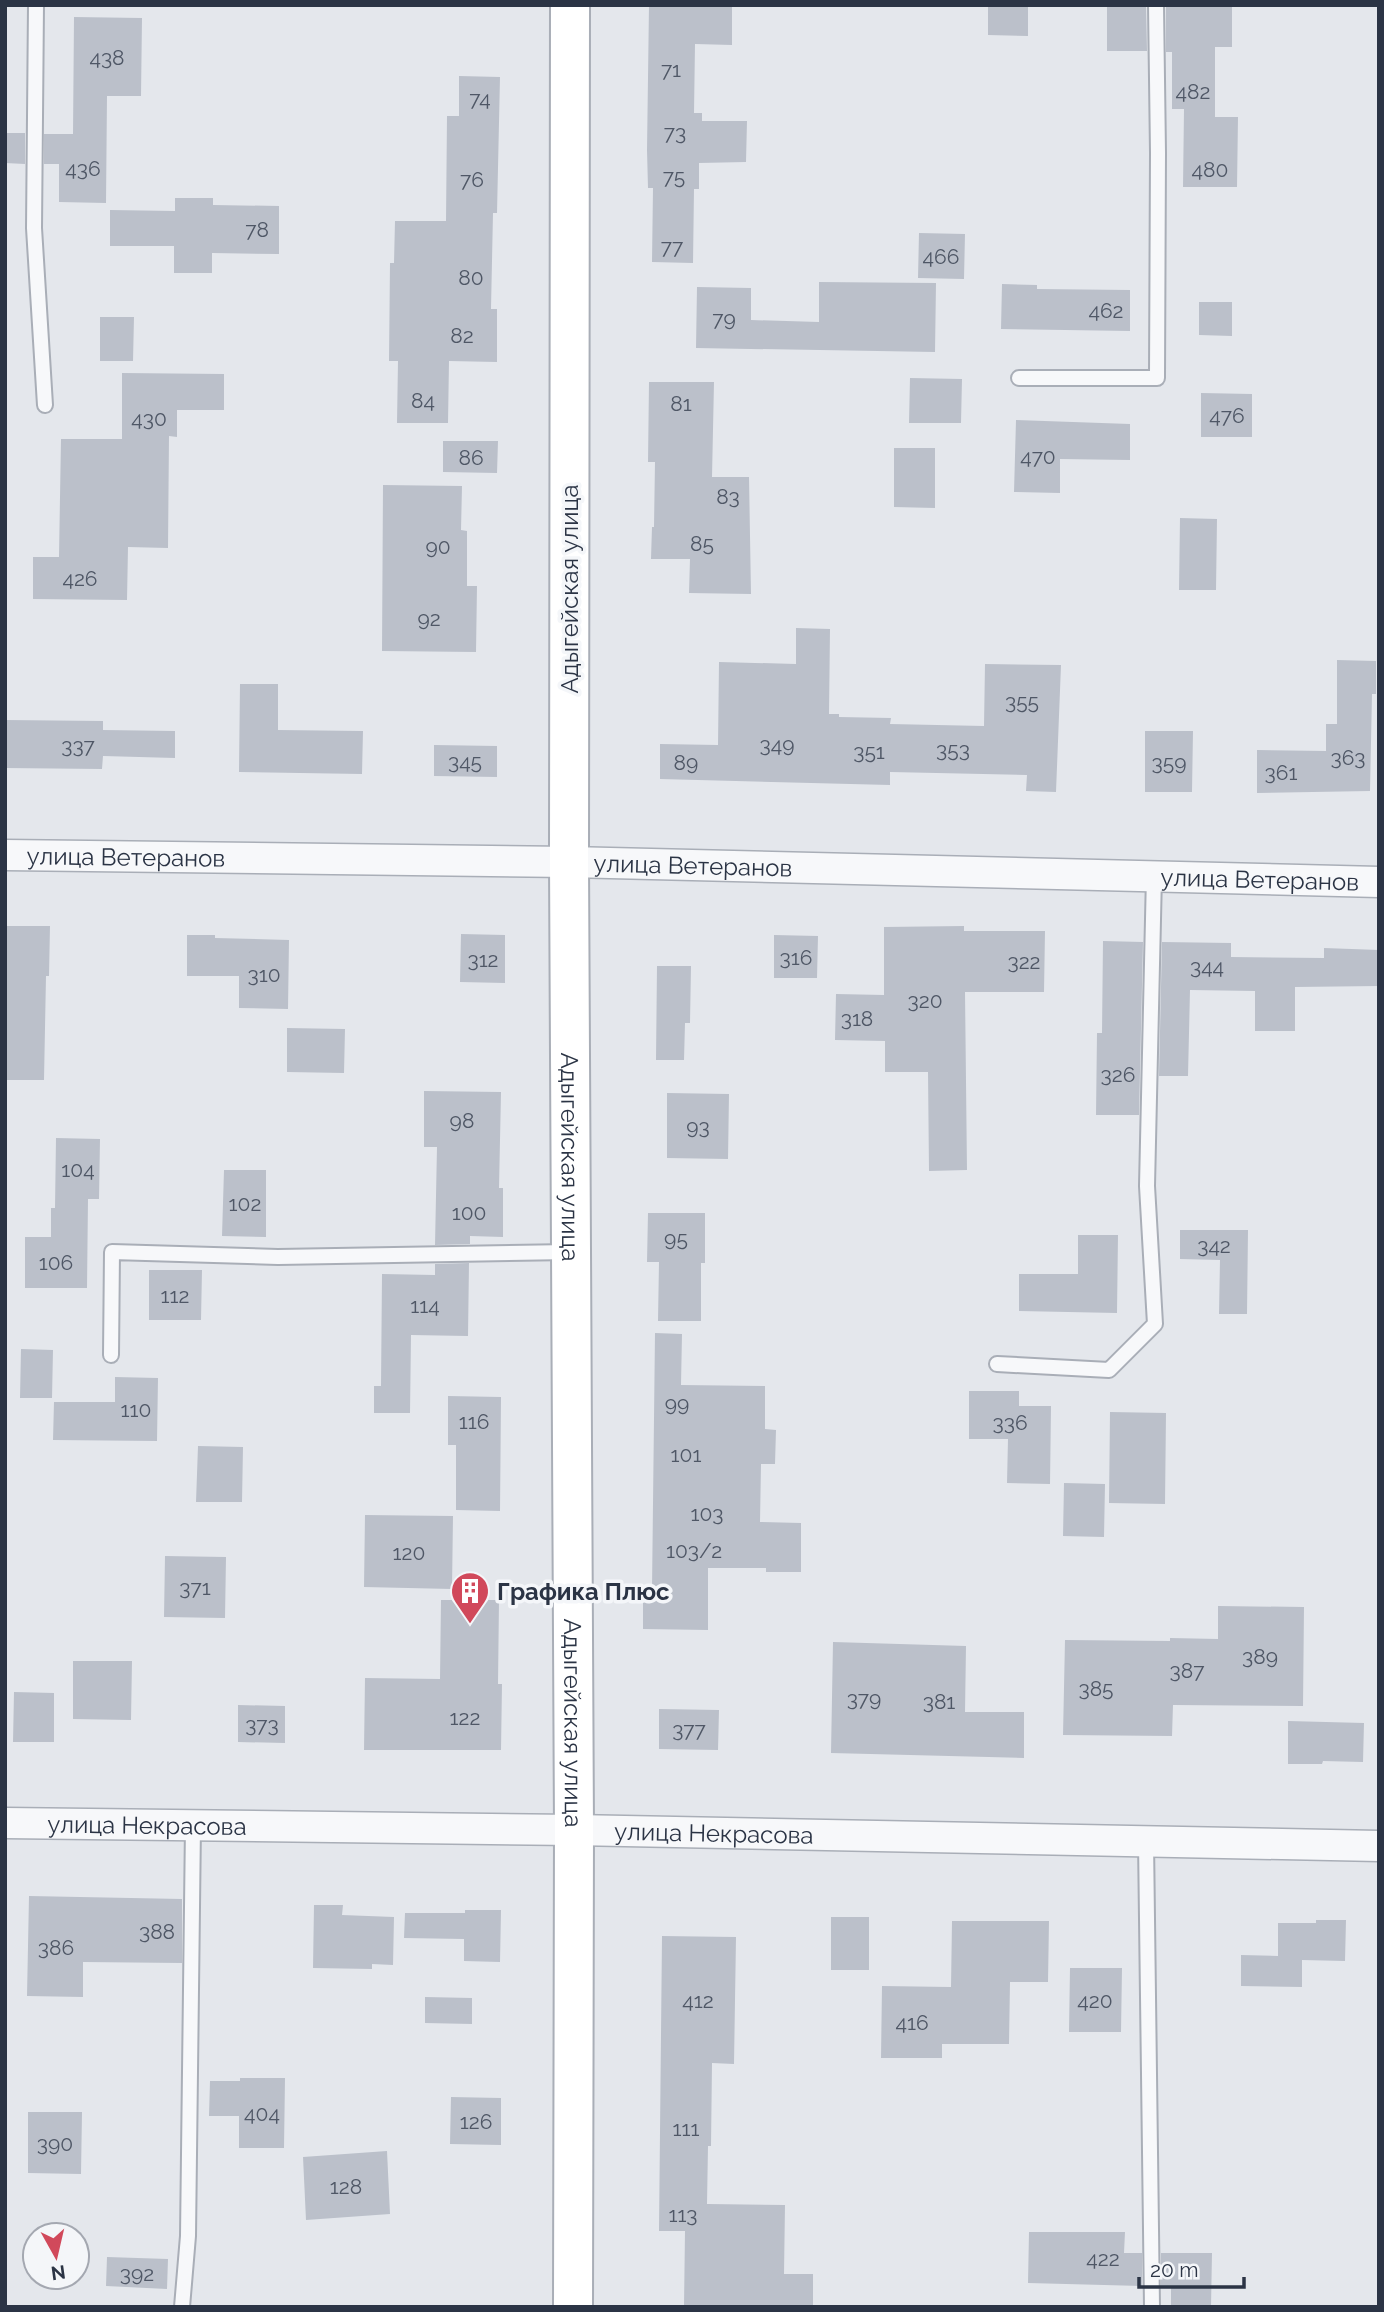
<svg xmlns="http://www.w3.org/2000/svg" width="1384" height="2312" viewBox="0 0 1384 2312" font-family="Raleway,sans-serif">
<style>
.building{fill:#bbc0ca}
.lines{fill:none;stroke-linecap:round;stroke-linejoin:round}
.lane-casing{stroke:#a9aeb7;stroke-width:18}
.street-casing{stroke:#a9aeb7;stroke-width:33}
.secondary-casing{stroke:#a9aeb7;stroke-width:42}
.lane{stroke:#f7f8fa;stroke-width:14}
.street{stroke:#f7f8fa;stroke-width:30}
.secondary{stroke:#fff;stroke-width:38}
.labels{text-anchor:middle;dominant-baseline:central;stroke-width:7;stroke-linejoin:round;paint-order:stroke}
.number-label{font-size:21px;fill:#4f5766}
.street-label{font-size:24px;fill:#2b3445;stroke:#f4f6f9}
.poi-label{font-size:24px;font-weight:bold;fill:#2b3445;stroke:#f4f6f9;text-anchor:start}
</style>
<rect width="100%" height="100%" fill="#e4e7ec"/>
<path class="building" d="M 649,5 L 732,5 L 732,45 L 695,44 L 694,113 L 702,113 L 702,121 L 747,121 L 746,162 L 699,163 L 699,189 L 694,189 L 693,263 L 652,262 L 653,188 L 648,188 L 647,150 Z
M 988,5 L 1028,5 L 1028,36 L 988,35 Z
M 1107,5 L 1146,5 L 1147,51 L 1107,51 Z
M 1166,5 L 1232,5 L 1232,47 L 1215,47 L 1215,117 L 1238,117 L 1237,187 L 1183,187 L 1184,109 L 1172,109 L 1172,52 L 1166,52 Z
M 74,17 L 142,18 L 141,96 L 107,96 L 106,203 L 59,202 L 59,164 L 44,164 L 44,134 L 73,134 Z
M 459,76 L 500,77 L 497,213 L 493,213 L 491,309 L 497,309 L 497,362 L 449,361 L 448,423 L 397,423 L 398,361 L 389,361 L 390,263 L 394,263 L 395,221 L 446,221 L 447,116 L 459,116 Z
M 5,133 L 25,133 L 25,164 L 5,163 Z
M 175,198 L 213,198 L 213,205 L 279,206 L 279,254 L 212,253 L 212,273 L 174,273 L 174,246 L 110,246 L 110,210 L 175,211 Z
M 919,233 L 965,234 L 964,279 L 918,278 Z
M 819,282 L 936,283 L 935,352 L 696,348 L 697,287 L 751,288 L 751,320 L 819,322 Z
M 1002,284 L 1037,285 L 1037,289 L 1130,290 L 1130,331 L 1001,329 Z
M 1199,302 L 1232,302 L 1232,336 L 1199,335 Z
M 100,317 L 134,317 L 133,361 L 100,361 Z
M 122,373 L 224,374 L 224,410 L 177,410 L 177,437 L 169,436 L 168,548 L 128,547 L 127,600 L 33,599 L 33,557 L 59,557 L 61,439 L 122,439 Z
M 910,378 L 962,379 L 961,423 L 909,423 Z
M 649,382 L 714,382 L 712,477 L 749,477 L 751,594 L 689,593 L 690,559 L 651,559 L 652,527 L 654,527 L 655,462 L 648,462 Z
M 1201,393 L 1252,394 L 1252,437 L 1201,437 Z
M 1016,420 L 1130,424 L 1130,460 L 1060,459 L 1060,493 L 1014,492 Z
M 443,441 L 498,441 L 497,473 L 443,472 Z
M 894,448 L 935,448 L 935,508 L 894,507 Z
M 383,485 L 462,486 L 461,530 L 467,531 L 467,586 L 477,586 L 476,652 L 382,651 Z
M 1180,518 L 1217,519 L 1216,590 L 1179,590 Z
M 796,628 L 830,629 L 829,714 L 839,714 L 839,717 L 891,718 L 890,724 L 984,726 L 985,664 L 1061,665 L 1056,792 L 1026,791 L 1027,775 L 890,772 L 890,785 L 660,779 L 660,744 L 718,745 L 719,662 L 796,664 Z
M 1337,660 L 1376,661 L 1376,694 L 1372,694 L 1370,791 L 1257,793 L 1257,750 L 1326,751 L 1326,724 L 1337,724 Z
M 240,684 L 278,684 L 278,730 L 363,731 L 362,774 L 239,772 Z
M 5,720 L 103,721 L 103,730 L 175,731 L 175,758 L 103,756 L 102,769 L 5,768 Z
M 1145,731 L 1193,731 L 1192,792 L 1145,792 Z
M 434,745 L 497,746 L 497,777 L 434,776 Z
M 7,926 L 50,926 L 49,976 L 46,976 L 44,1080 L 5,1080 Z
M 964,926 L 964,931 L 1045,931 L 1044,992 L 965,992 L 967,1170 L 929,1171 L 928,1072 L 885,1072 L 885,1041 L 835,1040 L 836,994 L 884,995 L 884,927 Z
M 461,934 L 505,935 L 505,983 L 460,982 Z
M 187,935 L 215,935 L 215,938 L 289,940 L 288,1009 L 239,1008 L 239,976 L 187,976 Z
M 774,935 L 818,936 L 817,978 L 774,978 Z
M 1103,941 L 1143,942 L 1139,1115 L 1096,1115 L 1097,1033 L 1102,1033 Z
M 1162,942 L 1231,943 L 1231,957 L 1324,958 L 1324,948 L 1379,950 L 1379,986 L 1295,987 L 1295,1031 L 1255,1031 L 1255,991 L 1190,990 L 1188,1076 L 1159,1076 Z
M 657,966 L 691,966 L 690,1023 L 685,1023 L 684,1060 L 656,1060 Z
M 287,1028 L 345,1029 L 344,1073 L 287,1072 Z
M 424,1091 L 501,1092 L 499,1188 L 503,1188 L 503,1237 L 470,1236 L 470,1244 L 435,1245 L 437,1147 L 424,1147 Z
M 667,1093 L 729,1094 L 728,1159 L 667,1158 Z
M 56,1138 L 100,1139 L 99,1199 L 88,1199 L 87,1288 L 25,1288 L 25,1237 L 51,1237 L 51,1208 L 55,1208 Z
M 224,1170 L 266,1170 L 266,1237 L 222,1236 Z
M 648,1213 L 705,1213 L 705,1263 L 701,1263 L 701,1321 L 658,1321 L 659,1262 L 647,1262 Z
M 1180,1230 L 1248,1230 L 1247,1314 L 1219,1314 L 1220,1260 L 1180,1259 Z
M 1078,1235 L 1118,1235 L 1117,1313 L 1019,1311 L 1019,1274 L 1078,1274 Z
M 469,1263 L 468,1336 L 411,1335 L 410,1413 L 374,1413 L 374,1386 L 381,1386 L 382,1274 L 435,1275 L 435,1264 Z
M 149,1270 L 202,1270 L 201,1320 L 149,1320 Z
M 655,1333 L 682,1334 L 681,1385 L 765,1386 L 765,1429 L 776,1430 L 775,1464 L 761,1464 L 760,1522 L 801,1523 L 801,1572 L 766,1572 L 766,1568 L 708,1568 L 708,1630 L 643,1629 L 643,1590 L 652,1590 Z
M 21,1349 L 53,1350 L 52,1398 L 20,1398 Z
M 115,1377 L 158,1378 L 157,1441 L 53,1440 L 54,1402 L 115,1402 Z
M 969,1391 L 1019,1391 L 1019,1406 L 1051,1406 L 1050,1484 L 1007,1483 L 1008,1439 L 969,1439 Z
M 448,1396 L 501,1397 L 500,1511 L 456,1510 L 456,1445 L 448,1445 Z
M 1110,1412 L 1166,1413 L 1165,1504 L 1109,1503 Z
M 198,1446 L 243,1447 L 242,1502 L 196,1502 Z
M 1064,1483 L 1105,1484 L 1104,1537 L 1063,1536 Z
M 365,1515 L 453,1516 L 452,1589 L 364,1587 Z
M 165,1556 L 226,1557 L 225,1618 L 164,1617 Z
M 441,1600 L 499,1600 L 498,1684 L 502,1684 L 501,1750 L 364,1750 L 365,1678 L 440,1679 Z
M 1218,1606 L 1304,1607 L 1303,1706 L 1173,1705 L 1172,1736 L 1063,1735 L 1065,1640 L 1170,1641 L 1170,1638 L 1218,1639 Z
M 833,1642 L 966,1646 L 965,1712 L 1024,1712 L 1024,1758 L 831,1753 Z
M 73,1661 L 132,1661 L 131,1720 L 73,1719 Z
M 14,1692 L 54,1693 L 54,1742 L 13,1742 Z
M 238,1705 L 285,1706 L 285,1743 L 238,1742 Z
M 659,1709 L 719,1710 L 718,1750 L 659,1749 Z
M 1288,1721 L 1364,1723 L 1363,1762 L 1323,1761 L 1322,1764 L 1288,1764 Z
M 29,1896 L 182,1899 L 182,1963 L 83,1962 L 83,1997 L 27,1996 Z
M 314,1905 L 343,1905 L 342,1915 L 394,1917 L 393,1965 L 372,1964 L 372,1969 L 313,1968 Z
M 465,1910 L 501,1910 L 500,1962 L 464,1961 L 464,1939 L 404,1938 L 405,1913 L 465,1913 Z
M 831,1917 L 869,1917 L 869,1970 L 831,1970 Z
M 1316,1920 L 1346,1920 L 1345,1961 L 1302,1960 L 1302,1987 L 1241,1986 L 1241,1955 L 1278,1956 L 1278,1923 L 1316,1923 Z
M 952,1921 L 1049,1921 L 1048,1982 L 1010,1982 L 1009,2044 L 942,2044 L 942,2058 L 881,2058 L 882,1986 L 951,1987 Z
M 662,1936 L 736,1937 L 734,2064 L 712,2063 L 711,2146 L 708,2146 L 707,2204 L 785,2205 L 784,2274 L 813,2274 L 813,2307 L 684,2307 L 685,2231 L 659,2231 Z
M 1070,1968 L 1122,1968 L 1121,2032 L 1069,2032 Z
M 425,1997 L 472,1998 L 472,2024 L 425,2023 Z
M 240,2078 L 285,2078 L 284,2148 L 239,2148 L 239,2116 L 209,2116 L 210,2081 L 240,2081 Z
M 451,2097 L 501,2098 L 501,2145 L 450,2144 Z
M 28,2112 L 82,2112 L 81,2174 L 28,2173 Z
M 387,2151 L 390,2214 L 306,2220 L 303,2157 Z
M 1029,2232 L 1125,2232 L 1124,2253 L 1142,2253 L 1142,2286 L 1028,2283 Z
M 1161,2253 L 1212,2253 L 1211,2307 L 1171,2307 L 1171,2287 L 1161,2286 Z
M 107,2257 L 168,2259 L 167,2289 L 106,2286 Z"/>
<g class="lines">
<defs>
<path id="lane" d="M 36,5 L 34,228 L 45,405
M 1019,378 L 1157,378 L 1158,153 L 1156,5
M 111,1355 L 112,1252 L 278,1257 L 570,1252
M 997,1364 L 1109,1370 L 1155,1324 L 1147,1186 L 1154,875
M 1146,1841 L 1152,2307
M 182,2307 L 188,2236 L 193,1825"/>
<g id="street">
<path id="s1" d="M 5,855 L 569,862 L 1379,882"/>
<path id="s2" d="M 5,1823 L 574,1830 L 1379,1846"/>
</g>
<g id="secondary">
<path id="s3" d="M 570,5 L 569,862 L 574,1830 L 573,2307"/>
</g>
</defs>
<use href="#lane" class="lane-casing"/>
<use href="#street" class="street-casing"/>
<use href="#secondary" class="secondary-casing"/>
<use href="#lane" class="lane"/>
<use href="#street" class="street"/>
<use href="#secondary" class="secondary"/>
</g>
<defs>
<symbol id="building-pin" viewBox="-11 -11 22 30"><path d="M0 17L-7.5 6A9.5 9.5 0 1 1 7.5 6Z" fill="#d1495b" stroke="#f4f6f9"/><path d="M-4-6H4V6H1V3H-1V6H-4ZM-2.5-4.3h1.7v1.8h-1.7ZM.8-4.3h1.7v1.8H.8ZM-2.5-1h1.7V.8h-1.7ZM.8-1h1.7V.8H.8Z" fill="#fff"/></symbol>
</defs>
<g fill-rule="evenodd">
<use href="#building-pin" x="448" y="1569" width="44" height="60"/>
</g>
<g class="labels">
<g class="number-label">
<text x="107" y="57">438</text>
<text x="671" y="69">71</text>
<text x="1193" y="91">482</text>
<text x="480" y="98">74</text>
<text x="675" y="132">73</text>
<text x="83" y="168">436</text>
<text x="1210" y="169">480</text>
<text x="674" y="176">75</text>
<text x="472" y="179">76</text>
<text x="257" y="229">78</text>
<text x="672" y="246">77</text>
<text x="941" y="256">466</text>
<text x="471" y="277">80</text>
<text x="1106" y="310">462</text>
<text x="724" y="318">79</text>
<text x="462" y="335">82</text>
<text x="423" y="400">84</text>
<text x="681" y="403">81</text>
<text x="1227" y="415">476</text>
<text x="149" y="418">430</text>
<text x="1038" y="456">470</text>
<text x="471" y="457">86</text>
<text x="728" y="496">83</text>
<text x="702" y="543">85</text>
<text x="438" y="546">90</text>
<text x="80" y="578">426</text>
<text x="429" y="618">92</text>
<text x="1022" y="701">355</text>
<text x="777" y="744">349</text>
<text x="78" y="745">337</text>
<text x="953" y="749">353</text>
<text x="869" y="751">351</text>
<text x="1348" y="757">363</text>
<text x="465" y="761">345</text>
<text x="686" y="762">89</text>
<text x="1169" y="762">359</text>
<text x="1281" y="772">361</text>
<text x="796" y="957">316</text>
<text x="483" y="959">312</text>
<text x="1024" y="961">322</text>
<text x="1207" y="966">344</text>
<text x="264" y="974">310</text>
<text x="925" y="1000">320</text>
<text x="857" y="1018">318</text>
<text x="1118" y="1074">326</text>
<text x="462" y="1120">98</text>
<text x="698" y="1126">93</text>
<text x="78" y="1169">104</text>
<text x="245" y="1203">102</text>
<text x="469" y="1212">100</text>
<text x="676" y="1238">95</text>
<text x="1214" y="1245">342</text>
<text x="56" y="1262">106</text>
<text x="175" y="1295">112</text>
<text x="425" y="1305">114</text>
<text x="677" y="1403">99</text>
<text x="136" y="1409">110</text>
<text x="474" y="1421">116</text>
<text x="1010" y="1422">336</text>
<text x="686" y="1454">101</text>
<text x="707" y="1513">103</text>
<text x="694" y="1550">103/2</text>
<text x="409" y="1552">120</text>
<text x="195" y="1587">371</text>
<text x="1260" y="1656">389</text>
<text x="1187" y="1670">387</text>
<text x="1096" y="1688">385</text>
<text x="864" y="1698">379</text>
<text x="939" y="1701">381</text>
<text x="465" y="1717">122</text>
<text x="262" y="1724">373</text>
<text x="689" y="1729">377</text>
<text x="157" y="1931">388</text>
<text x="56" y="1947">386</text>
<text x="698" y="2000">412</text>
<text x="1095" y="2000">420</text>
<text x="912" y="2022">416</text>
<text x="262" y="2113">404</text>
<text x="476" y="2121">126</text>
<text x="686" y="2128">111</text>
<text x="55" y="2143">390</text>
<text x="346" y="2186">128</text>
<text x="683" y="2214">113</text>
<text x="1103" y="2258">422</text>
<text x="137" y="2273">392</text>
</g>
<g class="street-label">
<text transform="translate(569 589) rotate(-90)">Адыгейская улица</text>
<text stroke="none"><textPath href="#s1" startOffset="121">улица Ветеранов</textPath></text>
<text stroke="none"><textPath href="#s1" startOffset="688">улица Ветеранов</textPath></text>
<text stroke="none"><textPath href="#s1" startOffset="1255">улица Ветеранов</textPath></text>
<text stroke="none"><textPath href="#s3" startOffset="1152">Адыгейская улица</textPath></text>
<text stroke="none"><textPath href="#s3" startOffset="1718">Адыгейская улица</textPath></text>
<text stroke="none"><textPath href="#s2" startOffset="142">улица Некрасова</textPath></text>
<text stroke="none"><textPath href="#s2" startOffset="709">улица Некрасова</textPath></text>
</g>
<g class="poi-label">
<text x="497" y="1591">Графика Плюс</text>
</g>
</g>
<rect width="1384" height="2312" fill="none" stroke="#2b3445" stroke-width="14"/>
<g transform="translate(56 2256) rotate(172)"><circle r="33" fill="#f4f6f9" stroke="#a4a8b1" stroke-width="2"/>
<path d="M0-5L12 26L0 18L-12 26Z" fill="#d1495b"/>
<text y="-10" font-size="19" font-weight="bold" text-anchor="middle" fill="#2b3445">N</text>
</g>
<path d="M1139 2277v10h105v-10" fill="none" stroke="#2b3445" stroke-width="3.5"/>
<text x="1150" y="2277" font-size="21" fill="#2b3445" stroke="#f4f6f9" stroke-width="5" paint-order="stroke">20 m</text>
</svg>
